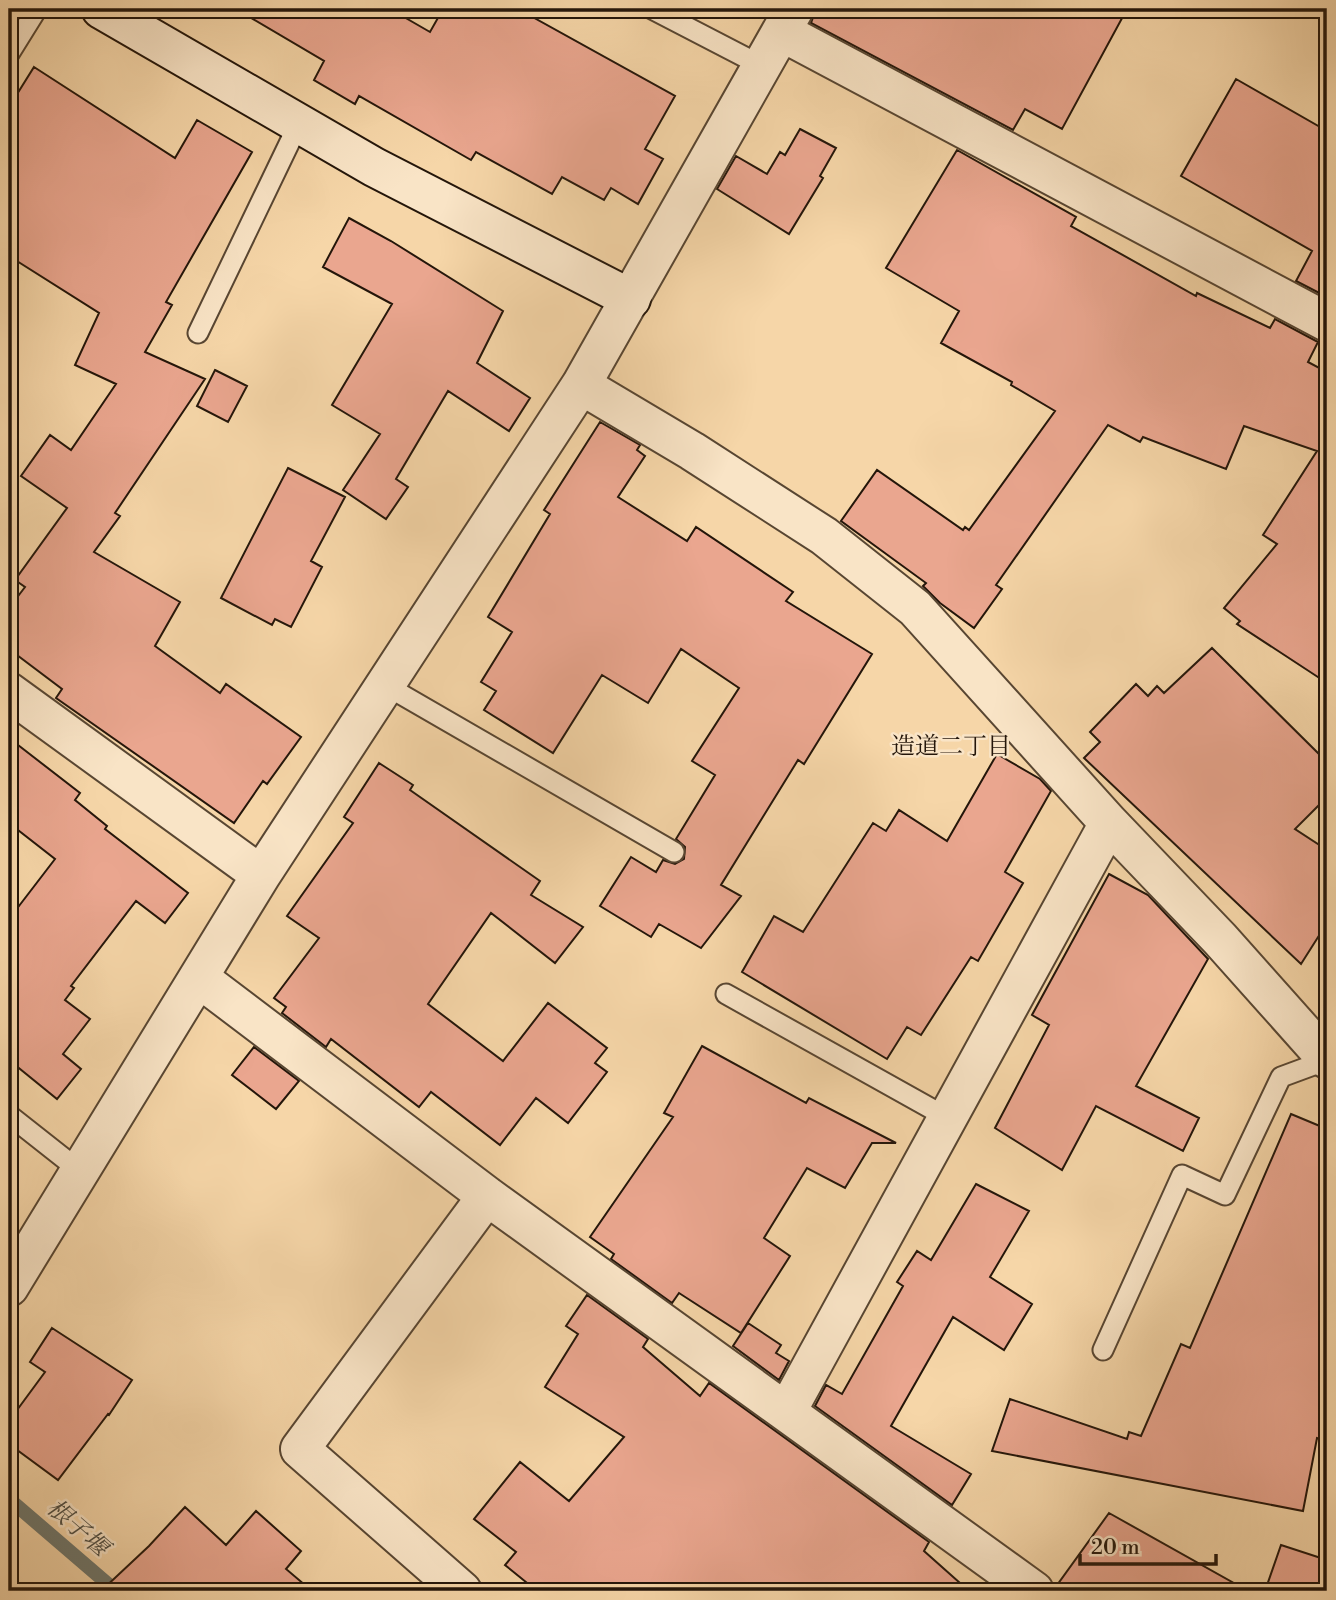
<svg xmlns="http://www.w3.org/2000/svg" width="1336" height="1600" viewBox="0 0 1336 1600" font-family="'Libre Bodoni','Noto Serif JP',serif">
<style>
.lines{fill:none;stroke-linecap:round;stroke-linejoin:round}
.stream{stroke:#6e776e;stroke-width:14}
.building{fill:#eaa68f;stroke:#24160a;stroke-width:2}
.lane-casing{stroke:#584632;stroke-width:23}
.street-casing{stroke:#584632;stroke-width:42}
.secondary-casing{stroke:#24160a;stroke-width:42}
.lane{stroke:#f9e4c6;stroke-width:19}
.street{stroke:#f9e4c6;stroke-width:38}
.secondary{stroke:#f9e4c6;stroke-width:38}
.labels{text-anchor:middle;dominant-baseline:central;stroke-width:5;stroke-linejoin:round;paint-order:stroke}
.neighbourhood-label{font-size:24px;fill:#24160a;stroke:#f9e4c6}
.water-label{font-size:24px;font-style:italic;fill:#4f4e44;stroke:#f9e4c6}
</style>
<rect width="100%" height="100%" fill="#f6d6a8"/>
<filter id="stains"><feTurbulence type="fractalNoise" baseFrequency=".00286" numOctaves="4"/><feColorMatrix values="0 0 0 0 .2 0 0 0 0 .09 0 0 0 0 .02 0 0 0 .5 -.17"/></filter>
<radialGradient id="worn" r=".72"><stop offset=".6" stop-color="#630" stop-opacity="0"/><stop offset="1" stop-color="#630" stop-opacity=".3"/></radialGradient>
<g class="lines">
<path class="stream" d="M 9,1499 L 116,1591"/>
</g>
<path class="building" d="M 236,9 L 390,9 L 430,32 L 443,9 L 518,9 L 675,96 L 645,149 L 663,159 L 638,204 L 611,188 L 604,200 L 562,177 L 552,194 L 476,152 L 471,160 L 359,96 L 355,104 L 314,80 L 324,61 Z
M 816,9 L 1127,9 L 1062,129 L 1025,109 L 1013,130 L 811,23 Z
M 34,67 L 175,158 L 197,120 L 252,152 L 166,302 L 172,305 L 145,352 L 205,379 L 115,513 L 120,516 L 94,552 L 180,602 L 155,646 L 220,693 L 226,684 L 301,737 L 267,784 L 263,781 L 234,823 L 56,698 L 62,689 L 9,649 L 9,608 L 25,587 L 15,580 L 67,508 L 21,476 L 50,435 L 71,450 L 116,384 L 75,365 L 99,313 L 9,256 L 9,107 Z
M 1236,79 L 1327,131 L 1327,297 L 1296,281 L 1312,251 L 1181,176 Z
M 800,129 L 836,148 L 820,176 L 823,178 L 789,234 L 717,189 L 736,156 L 767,174 L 780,152 L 785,155 Z
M 957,150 L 1076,217 L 1071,226 L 1196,296 L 1197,293 L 1270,328 L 1275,319 L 1318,342 L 1308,362 L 1327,372 L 1327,683 L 1237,624 L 1240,621 L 1224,608 L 1277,544 L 1263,535 L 1317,451 L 1244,426 L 1226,469 L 1143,437 L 1140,442 L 1108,425 L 996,585 L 1002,589 L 974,628 L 940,603 L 923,586 L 926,583 L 841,521 L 877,470 L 963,530 L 965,527 L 969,530 L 1055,411 L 1011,385 L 1012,382 L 941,343 L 959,311 L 886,268 Z
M 349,218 L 391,241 L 503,311 L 477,363 L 530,398 L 509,431 L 448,391 L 396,479 L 408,487 L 386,519 L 343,490 L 380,434 L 332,405 L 392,304 L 323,267 Z
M 215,370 L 247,386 L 228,422 L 197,406 Z
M 600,422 L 640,445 L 637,450 L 645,456 L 618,497 L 687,541 L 696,527 L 793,592 L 786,601 L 872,654 L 804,764 L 798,760 L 721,885 L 741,896 L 701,948 L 659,924 L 651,937 L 600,906 L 631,857 L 656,872 L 663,860 L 675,864 L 684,859 L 685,847 L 676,839 L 715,775 L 692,761 L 739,688 L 681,649 L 648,703 L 602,675 L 553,753 L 484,710 L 496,691 L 481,682 L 512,632 L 488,617 L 550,514 L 544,510 Z
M 288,468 L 345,497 L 311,561 L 322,567 L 291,627 L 275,619 L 272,625 L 221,598 Z
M 1212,648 L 1327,762 L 1327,797 L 1295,829 L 1327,850 L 1327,923 L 1301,964 L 1084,758 L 1100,742 L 1090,732 L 1136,684 L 1148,696 L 1157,686 L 1164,693 Z
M 9,738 L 80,793 L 75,800 L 107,826 L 105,829 L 188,893 L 165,923 L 136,901 L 71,986 L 74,988 L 65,1000 L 90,1019 L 63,1054 L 81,1069 L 57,1099 L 9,1060 L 9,919 L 55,859 L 9,823 Z
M 997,754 L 1040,779 L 1051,791 L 1005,872 L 1023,883 L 978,961 L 971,957 L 921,1035 L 907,1027 L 887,1059 L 742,972 L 774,916 L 803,932 L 873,823 L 886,831 L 899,810 L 947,841 Z
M 379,763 L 413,785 L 410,790 L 540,881 L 531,895 L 583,927 L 555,963 L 491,913 L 428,1004 L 503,1061 L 548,1003 L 607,1048 L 595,1063 L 607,1072 L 568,1123 L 536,1098 L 500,1145 L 431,1092 L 419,1107 L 331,1039 L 326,1047 L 282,1013 L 286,1007 L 274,998 L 319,938 L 287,916 L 353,823 L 344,817 Z
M 1109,874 L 1148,895 L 1208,959 L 1136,1086 L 1199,1118 L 1183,1151 L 1096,1106 L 1062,1170 L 995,1128 L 1049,1025 L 1032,1015 Z
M 702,1046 L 806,1103 L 809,1098 L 896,1143 L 872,1143 L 845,1188 L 807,1168 L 764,1238 L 790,1256 L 741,1333 L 679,1293 L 672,1303 L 611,1259 L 614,1254 L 590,1237 L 673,1117 L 664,1113 Z
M 254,1047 L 299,1081 L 276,1109 L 232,1075 Z
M 1291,1114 L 1327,1129 L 1327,1441 L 1317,1438 L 1303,1511 L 992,1451 L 1010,1399 L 1127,1439 L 1129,1432 L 1141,1436 L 1181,1344 L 1190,1348 Z
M 976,1184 L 1029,1211 L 990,1277 L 1032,1304 L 1004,1350 L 953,1317 L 891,1426 L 971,1474 L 952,1505 L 815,1406 L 826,1385 L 842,1394 L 903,1286 L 897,1282 L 917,1251 L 931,1260 Z
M 587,1295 L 648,1339 L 643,1347 L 700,1396 L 709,1383 L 929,1542 L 924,1551 L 969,1591 L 537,1591 L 505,1565 L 516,1552 L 474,1519 L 520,1462 L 569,1501 L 624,1437 L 545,1387 L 578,1334 L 566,1326 Z
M 748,1323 L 781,1345 L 776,1353 L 789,1361 L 779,1380 L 733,1346 Z
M 52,1328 L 132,1380 L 109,1415 L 108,1414 L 58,1480 L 9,1444 L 9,1421 L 45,1372 L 30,1362 Z
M 185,1507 L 226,1545 L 256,1511 L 301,1551 L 286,1569 L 312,1591 L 101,1591 L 149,1546 Z
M 1109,1513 L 1248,1591 L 1056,1591 L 1055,1588 Z
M 1281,1545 L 1327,1560 L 1327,1591 L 1265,1591 Z"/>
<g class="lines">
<defs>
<path id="lane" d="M 652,9 L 762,66
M 9,54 L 37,9
M 198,333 L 299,123
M 385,685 L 674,852
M 726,994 L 948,1118
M 9,1115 L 80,1171
M 1103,1350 L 1182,1175 L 1225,1195 L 1281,1077 L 1327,1060"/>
<path id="street" d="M 782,32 L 1327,322
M 581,385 L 692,451 L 824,536 L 915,608 L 1109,823 L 1220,939 L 1327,1059
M 9,692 L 261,875
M 199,978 L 487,1196 L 1034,1591
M 9,1287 L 261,875 L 581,385 L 794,9
M 787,1411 L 1109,823
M 462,1591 L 300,1449 L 487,1196"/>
<path id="secondary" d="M 101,9 L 374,167 L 631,299"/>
</defs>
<use href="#lane" class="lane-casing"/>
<use href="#street" class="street-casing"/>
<use href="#secondary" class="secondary-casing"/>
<use href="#lane" class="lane"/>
<use href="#street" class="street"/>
<use href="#secondary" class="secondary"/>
</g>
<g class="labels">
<g class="neighbourhood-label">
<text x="951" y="747">造道二丁目</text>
</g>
<g class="water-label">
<text transform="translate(77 1528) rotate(41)">根子堰</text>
</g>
</g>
<rect width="1336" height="1600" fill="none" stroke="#f6d6a8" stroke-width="35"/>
<rect x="10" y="10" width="1315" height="1579" fill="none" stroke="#24160a" stroke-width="3.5"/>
<rect x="18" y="18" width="1301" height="1565" fill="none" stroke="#24160a" stroke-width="2"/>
<path d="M1080 1554v10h136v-10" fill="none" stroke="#24160a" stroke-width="3.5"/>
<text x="1091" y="1554" font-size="21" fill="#24160a" stroke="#f9e4c6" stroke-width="5" paint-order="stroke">20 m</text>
<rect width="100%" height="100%" filter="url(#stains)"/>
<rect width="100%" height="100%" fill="url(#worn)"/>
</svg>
